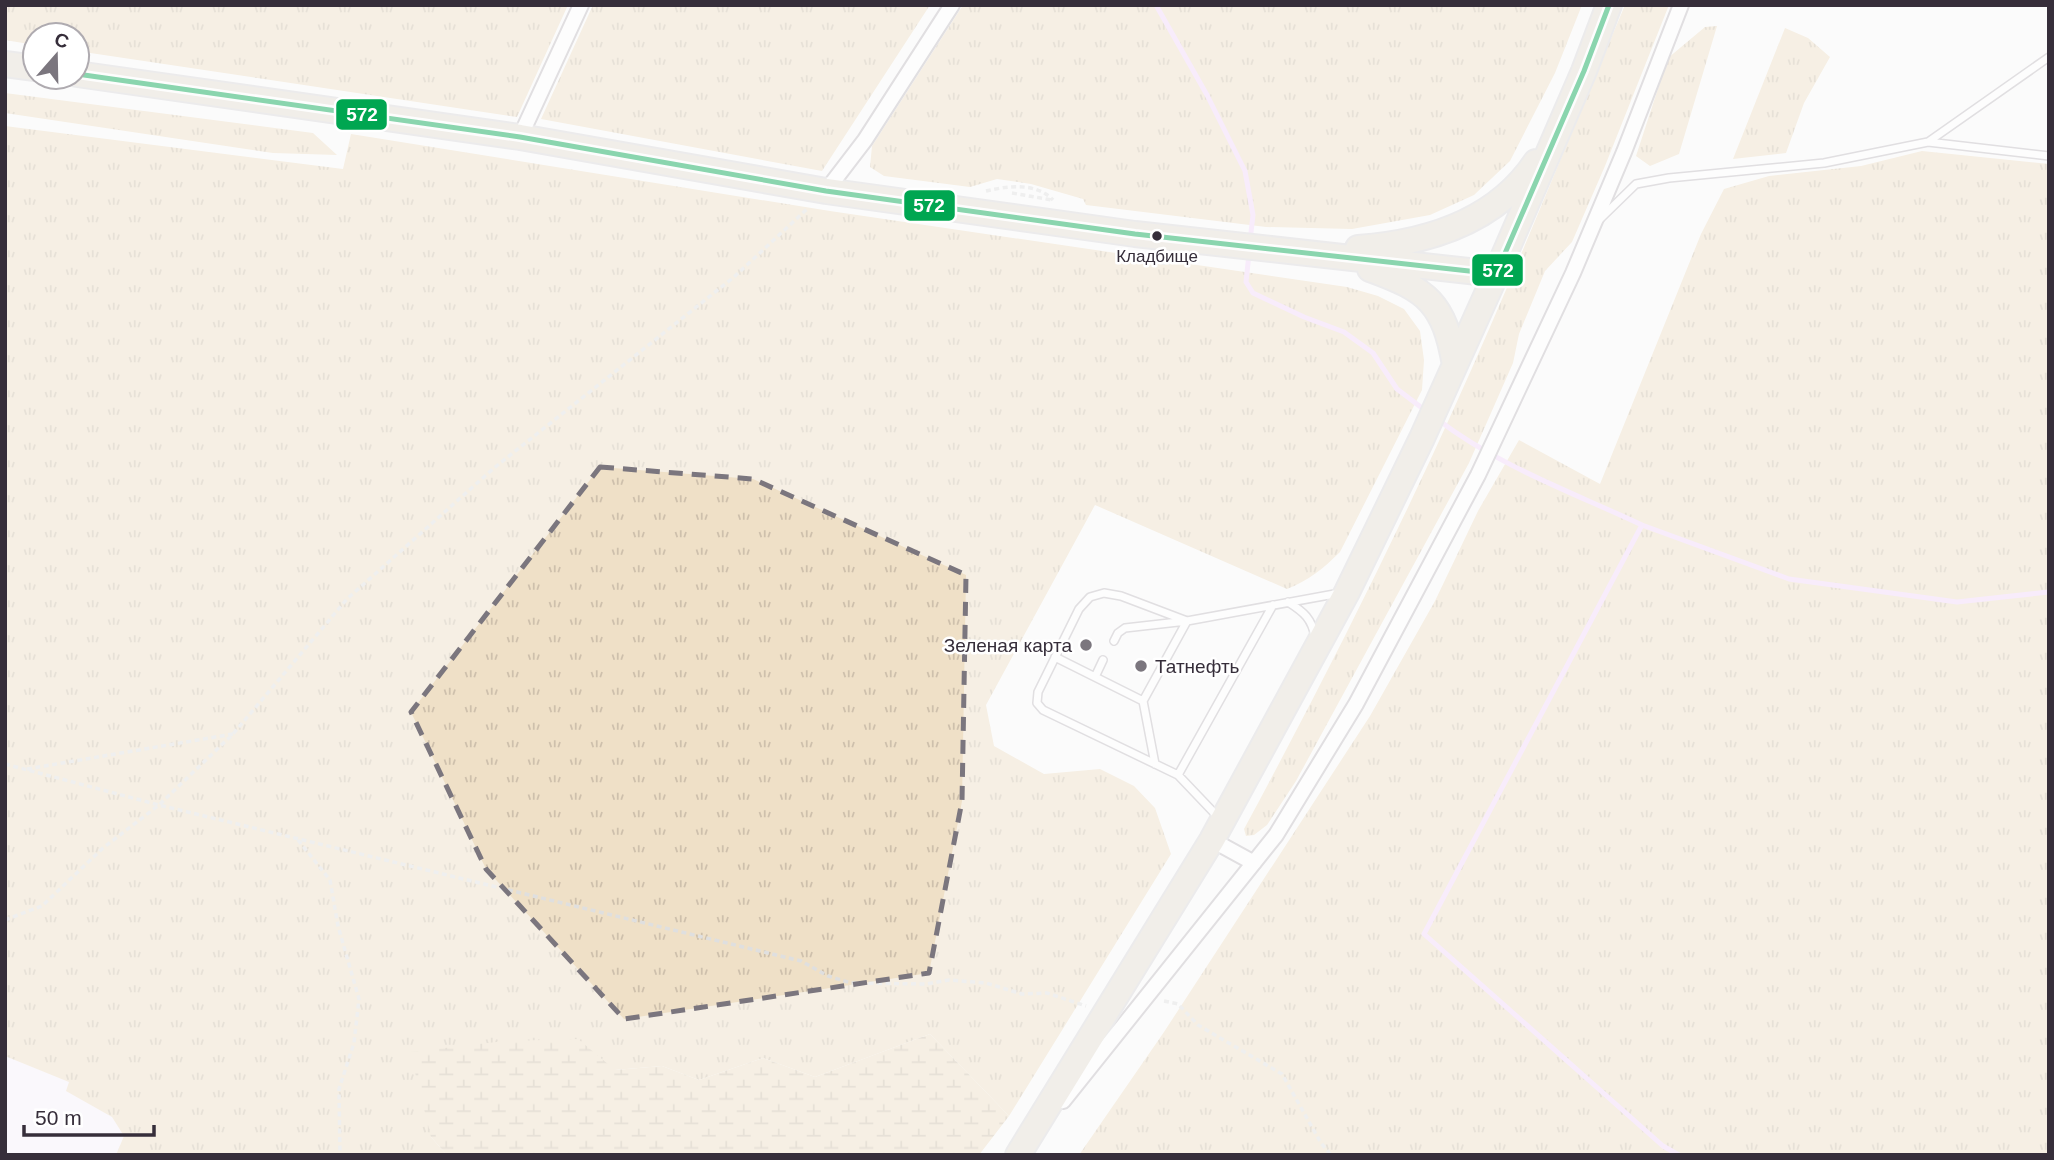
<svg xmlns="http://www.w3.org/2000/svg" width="2054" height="1160" viewBox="0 0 2054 1160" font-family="Helvetica,sans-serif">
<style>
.built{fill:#f9f3fc}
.grass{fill:url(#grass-tufts)}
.wetland{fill:url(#wetland-marsh)}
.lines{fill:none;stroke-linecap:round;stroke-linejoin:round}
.stream{stroke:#f3d9fb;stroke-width:5}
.service-casing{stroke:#c0bcc2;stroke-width:10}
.minor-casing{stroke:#c0bcc2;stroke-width:18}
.trunk-casing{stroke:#d9d8da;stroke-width:28}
.path{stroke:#dfdfdf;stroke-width:3.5;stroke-dasharray:5 3.5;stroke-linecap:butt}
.service{stroke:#fefefe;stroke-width:7}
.minor{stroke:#fefefe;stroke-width:14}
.trunk{stroke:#e4ded3;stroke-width:24}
.bus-1-casing{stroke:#fff;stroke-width:10}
.bus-1{stroke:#00a651;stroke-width:5}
.marked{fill:none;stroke:#7b767e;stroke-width:5;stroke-dasharray:14 9;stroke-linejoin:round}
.bus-dot{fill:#362e3a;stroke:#fff;stroke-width:2.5}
.poi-dot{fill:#7b767e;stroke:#fff;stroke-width:2.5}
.labels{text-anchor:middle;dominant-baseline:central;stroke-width:5;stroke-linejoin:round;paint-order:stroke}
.bus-label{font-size:17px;fill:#362e3a;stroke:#fff}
.poi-label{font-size:19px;fill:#362e3a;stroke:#fff;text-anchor:end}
.line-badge{stroke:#fff;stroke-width:2.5}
.badge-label{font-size:19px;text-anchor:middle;font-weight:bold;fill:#fff}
</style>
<defs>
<pattern id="grass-tufts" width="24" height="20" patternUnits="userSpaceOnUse" patternTransform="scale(1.75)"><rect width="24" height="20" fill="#efe0c7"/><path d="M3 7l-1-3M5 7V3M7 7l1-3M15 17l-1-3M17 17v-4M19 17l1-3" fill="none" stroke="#cec0ac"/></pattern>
<pattern id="wetland-marsh" width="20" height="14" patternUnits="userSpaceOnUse" patternTransform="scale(1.75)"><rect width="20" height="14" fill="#efe0c7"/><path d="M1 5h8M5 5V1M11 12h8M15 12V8" fill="none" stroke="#cec0ac"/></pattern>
</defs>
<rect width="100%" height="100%" fill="#fbfbfb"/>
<path class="built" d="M 5,1056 L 70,1082 L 67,1091 L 112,1117 L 124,1136 L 116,1155 L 5,1155 Z"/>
<path class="grass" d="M 5,5 L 568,5 L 517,117 L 77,51 L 77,35 L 35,35 L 35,45 L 5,40 Z
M 593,5 L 930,5 L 822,171 L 541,119 Z
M 963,5 L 1582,5 L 1555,73 L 1510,161 L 1474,195 L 1430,215 L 1352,229 L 1266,227 L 1086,205 L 1083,199 L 1031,184 L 997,179 L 970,187 L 884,176 L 870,167 L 872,146 Z
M 1625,5 L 1669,5 L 1605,166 L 1572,242 L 1545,271 L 1519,334 L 1513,363 L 1469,463 L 1296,781 L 1267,825 L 1254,835 L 1246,836 L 1244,829 C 1319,690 1390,550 1455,406 C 1515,274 1568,139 1625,5 Z
M 1717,26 L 1679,154 L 1650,166 L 1636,156 L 1668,58 L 1705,27 Z
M 1785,28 L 1808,38 L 1830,57 L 1804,103 L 1786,153 L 1733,159 Z
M 5,93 L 313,133 L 337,155 L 273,153 L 5,113 Z
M 5,126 L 343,169 L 351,134 L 830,211 L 1347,287 L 1378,296 L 1404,309 L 1420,331 L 1424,360 L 1422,390 L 1340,552 C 1324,568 1308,581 1287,589 L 1095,505 L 986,705 L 994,746 L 1044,774 L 1100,769 L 1134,786 L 1155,808 L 1171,854 L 1009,1116 L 930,1034 L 815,1077 L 763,1058 L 699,1080 L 662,1066 L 615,1070 L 431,1137 L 447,1155 L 116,1155 L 124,1136 L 112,1117 L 66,1091 L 69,1082 L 5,1056 Z
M 1922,151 L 2049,164 L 2049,1155 L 1079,1155 L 1164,1032 L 1370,716 L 1435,601 L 1478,511 L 1519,440 L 1600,484 L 1701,234 L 1724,189 L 1769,176 L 1861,166 Z"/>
<path class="wetland" d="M 930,1034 L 1009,1116 L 979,1155 L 447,1155 L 431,1137 L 410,1052 L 505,1041 L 578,1039 L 615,1070 L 662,1066 L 699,1080 L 763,1058 L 815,1077 Z"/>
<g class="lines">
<path class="stream" d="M 1156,5 L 1207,95 L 1245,171 L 1253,215 L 1250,241
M 1249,254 L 1246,282 L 1253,293 L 1304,317 L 1344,332 L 1373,353 L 1397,389 L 1426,411
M 1437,419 C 1498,466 1574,493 1642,525 L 1424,934 L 1663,1146 L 1679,1155
M 1642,525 L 1789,579 L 1957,602 L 2049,592"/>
<defs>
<path id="service" d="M 1928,142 L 2049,156
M 1599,220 L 1636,184 L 1669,178 L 1824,163 L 1928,142 L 2049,57
M 1288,602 C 1304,612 1312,619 1315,637
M 1187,621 L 1121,596 L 1104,593 L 1090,597 L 1079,609 L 1038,692 L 1037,703 L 1043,710 L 1178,775 L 1219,818
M 1114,641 L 1118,633 L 1125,628 L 1187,621 L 1340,593
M 1055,657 L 1143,701
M 1095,677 L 1103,660
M 1155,764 L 1143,701 L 1187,621
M 1178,775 L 1273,605"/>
<path id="minor" d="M 520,137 L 581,5
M 826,191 L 865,140 L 952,5
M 1212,840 L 1254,863
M 1063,1101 L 1276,835 L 1356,704 L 1478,475 L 1573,273 L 1624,152 L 1681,5"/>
<path id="trunk" d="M 5,64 L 35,68
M 77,74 L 520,137 L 826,191 L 1135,234 L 1496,274
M 1358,248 C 1426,243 1496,222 1536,162
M 1370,269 C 1428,290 1444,303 1455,365
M 1018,1155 L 1212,840 L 1347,592 L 1422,438 L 1496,274 L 1584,71 L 1609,5"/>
</defs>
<use href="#service" class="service-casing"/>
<use href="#minor" class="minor-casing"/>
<use href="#trunk" class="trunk-casing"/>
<path class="path" d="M 986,191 C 1008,186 1036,182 1053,200
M 1012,193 L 1052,200
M 1128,255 L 1141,260 L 1170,264
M 5,764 L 159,805 L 801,961 L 828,976 L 851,983 L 926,984 L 949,980 L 986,983 L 1022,994 L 1047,993 L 1086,1006
M 27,769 L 233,734
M 298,840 L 330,880 L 338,926 L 359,999 L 354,1043 L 339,1089 L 340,1155
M 5,920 L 42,906 L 103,848 L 159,805 L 233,734 L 347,599 L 494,468 L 734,277 L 807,209
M 1164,1001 L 1178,1004 L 1198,1025 L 1282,1074 L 1321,1143 L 1331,1155"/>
<use href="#service" class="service"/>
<use href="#minor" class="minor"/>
<use href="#trunk" class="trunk"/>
<defs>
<path id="bus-1" d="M 77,74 L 520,137 L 826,191 L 1135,234 L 1496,274 L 1584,71 L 1609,5"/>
</defs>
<use href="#bus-1" class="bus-1-casing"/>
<use href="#bus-1" class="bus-1"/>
</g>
<path d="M0 0H2054V1160H0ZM 600,467 L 753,479 L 966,575 L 962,801 L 929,973 L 624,1019 L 486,869 L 411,712 Z" fill="#fbfbfb" fill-opacity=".55" fill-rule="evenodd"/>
<path class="marked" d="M 600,467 L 753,479 L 966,575 L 962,801 L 929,973 L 624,1019 L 486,869 L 411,712 Z"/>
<circle class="bus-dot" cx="1157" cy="236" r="6"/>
<g class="poi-dot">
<circle cx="1086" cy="645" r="7"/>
<circle cx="1141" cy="666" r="7"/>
</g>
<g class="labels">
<g class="bus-label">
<text x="1157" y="256">Кладбище</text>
</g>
<g class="poi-label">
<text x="1072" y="645">Зеленая карта</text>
<text x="1155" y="666" text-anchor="start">Татнефть</text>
</g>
</g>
<g class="line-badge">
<rect x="335" y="98" width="53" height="33" rx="7" fill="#00a651"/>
<rect x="903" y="189" width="53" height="33" rx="7" fill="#00a651"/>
<rect x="1471" y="253" width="53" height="34" rx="7" fill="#00a651"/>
</g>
<g class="badge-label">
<text x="362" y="121">572</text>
<text x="929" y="212">572</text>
<text x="1498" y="277">572</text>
</g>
<rect width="2054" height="1160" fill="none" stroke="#362e3a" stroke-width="14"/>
<g transform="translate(56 56) rotate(20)"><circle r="33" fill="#ffffff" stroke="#afabb0" stroke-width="2"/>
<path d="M0-5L12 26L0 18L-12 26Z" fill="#7b767e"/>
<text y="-10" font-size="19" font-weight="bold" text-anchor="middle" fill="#362e3a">С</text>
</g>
<path d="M24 1125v10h130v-10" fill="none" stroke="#362e3a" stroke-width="3.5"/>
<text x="35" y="1125" font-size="21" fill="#362e3a" stroke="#ffffff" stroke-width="5" paint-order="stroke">50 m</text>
</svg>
